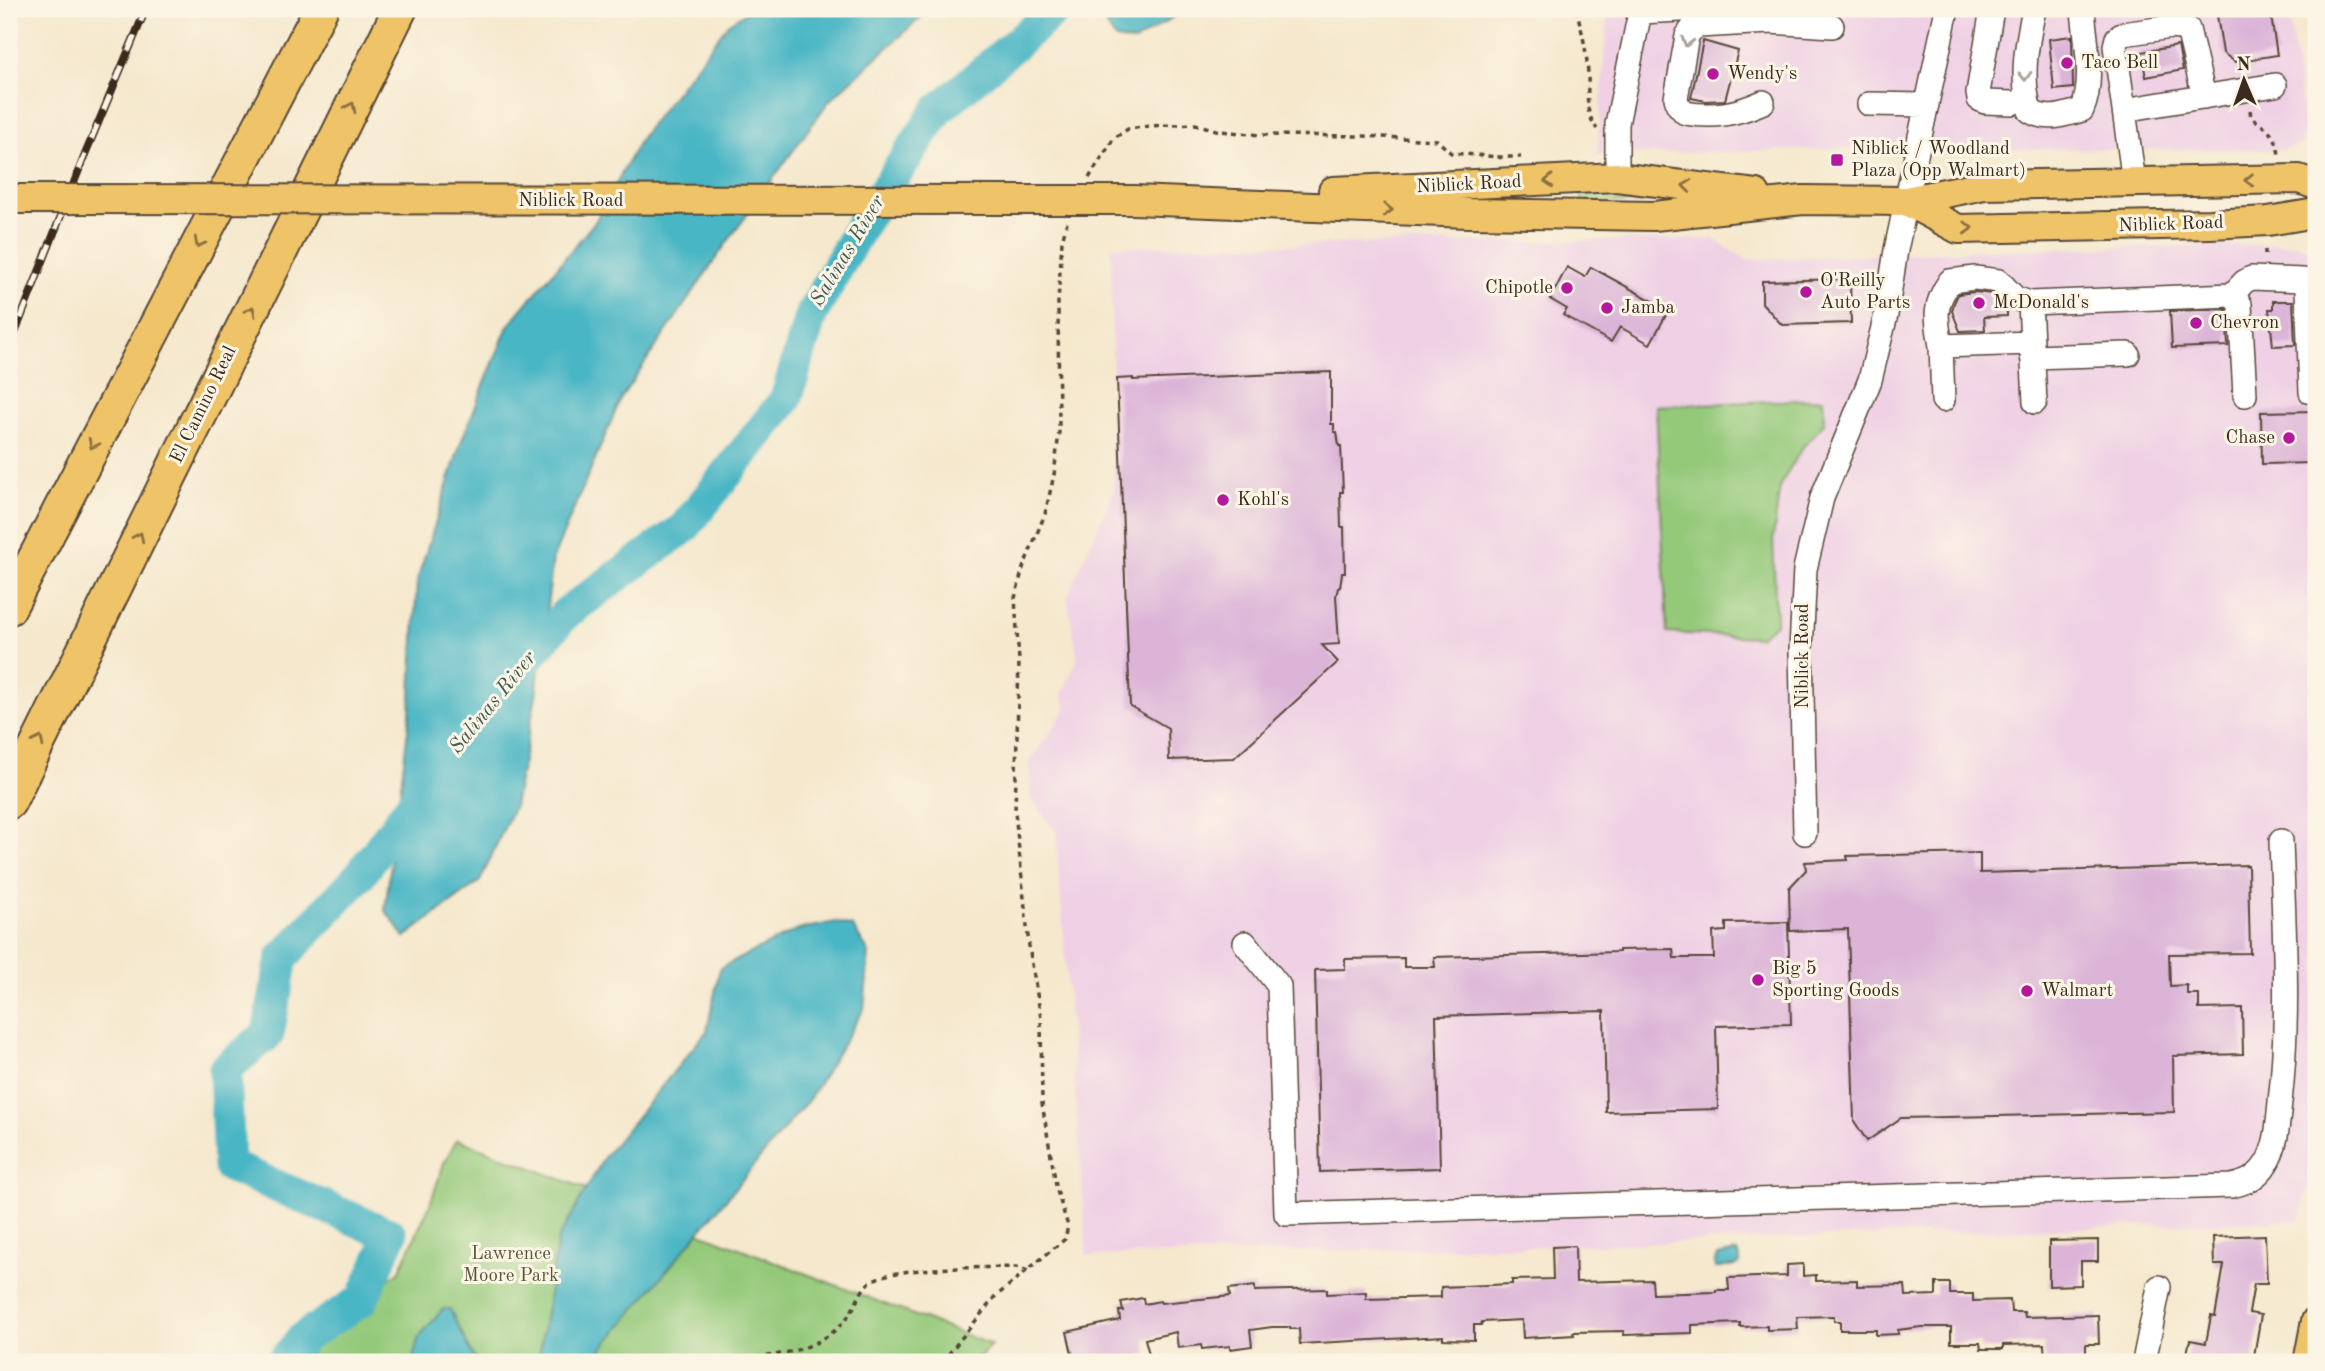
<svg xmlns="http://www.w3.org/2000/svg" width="2325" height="1371" viewBox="0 0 2325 1371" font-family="'Old Standard TT',serif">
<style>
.built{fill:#efd0e5}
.green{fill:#94c97a;stroke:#687a4c;stroke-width:2}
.water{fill:#49b6c5;stroke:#427072;stroke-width:2}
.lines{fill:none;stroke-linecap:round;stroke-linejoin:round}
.river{stroke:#49b6c5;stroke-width:33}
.building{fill:#dcb4d8}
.minor-casing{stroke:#574638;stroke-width:26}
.major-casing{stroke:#574638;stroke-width:32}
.highway-casing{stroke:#574638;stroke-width:37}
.path{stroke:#574638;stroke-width:3.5;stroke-dasharray:5 5;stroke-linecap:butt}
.minor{stroke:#fff;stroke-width:23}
.major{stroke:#efc469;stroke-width:28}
.highway{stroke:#efc469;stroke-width:33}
.rail-casing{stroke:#3b2a1e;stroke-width:8}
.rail{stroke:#fcf5e5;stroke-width:5;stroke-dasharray:16;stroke-linecap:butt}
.major-bridge-casing{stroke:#574638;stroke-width:32;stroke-linecap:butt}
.major-bridge{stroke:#efc469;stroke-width:28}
.oneway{stroke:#a79f9a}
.oneway2{stroke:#8c6f40}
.poi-dot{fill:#b5179e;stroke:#fcf5e5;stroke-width:2.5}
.labels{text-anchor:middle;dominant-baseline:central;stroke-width:6;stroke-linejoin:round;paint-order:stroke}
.poi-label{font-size:19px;fill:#3b2a1e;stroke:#fcf5e5;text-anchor:start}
.street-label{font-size:19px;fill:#3b2a1e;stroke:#fcf5e5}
.park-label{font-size:19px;fill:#565a3a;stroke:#fcf5e5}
.water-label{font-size:21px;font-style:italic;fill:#405b58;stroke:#fcf5e5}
</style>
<rect width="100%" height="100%" fill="#fcf5e5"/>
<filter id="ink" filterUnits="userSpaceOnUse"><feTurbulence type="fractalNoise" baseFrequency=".0143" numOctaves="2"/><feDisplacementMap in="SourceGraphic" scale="14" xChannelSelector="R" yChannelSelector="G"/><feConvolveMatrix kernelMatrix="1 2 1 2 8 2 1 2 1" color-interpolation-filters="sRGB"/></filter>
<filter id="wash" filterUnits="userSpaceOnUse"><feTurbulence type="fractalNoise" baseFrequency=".00686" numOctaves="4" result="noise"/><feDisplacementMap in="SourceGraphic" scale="28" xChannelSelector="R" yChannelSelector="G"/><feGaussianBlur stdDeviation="1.57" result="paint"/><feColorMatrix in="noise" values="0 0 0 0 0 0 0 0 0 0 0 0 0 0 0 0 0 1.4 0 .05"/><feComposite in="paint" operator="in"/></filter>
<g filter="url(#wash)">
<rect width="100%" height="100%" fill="#f5e8cd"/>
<path class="built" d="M 1608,9 L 2288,9 L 2305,125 L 2301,145 L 2283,150 L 1871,148 L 1597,155 Z
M 1713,239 L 1747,260 L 1989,250 L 2295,244 L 2316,251 L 2316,1151 L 2300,1220 L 1595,1245 L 1087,1256 L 1056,832 L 1031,799 L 1029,763 L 1066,709 L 1062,695 L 1078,658 L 1067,597 L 1114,490 L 1111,247 Z"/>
<path class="green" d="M 1581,191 L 1689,192 L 1640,203 L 1582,202 Z
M 1823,399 L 1824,423 L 1802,448 L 1780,485 L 1773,538 L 1776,624 L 1759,637 L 1667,633 L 1656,406 Z
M 457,1139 L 991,1345 L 976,1362 L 309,1362 L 315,1340 L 342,1309 L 399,1272 L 429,1207 L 444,1163 Z"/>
<path class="water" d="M 751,9 L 930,9 L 829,101 L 723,248 L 621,398 L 553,558 L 536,696 L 514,806 L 480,881 L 405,937 L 385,910 L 410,714 L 417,581 L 461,442 L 508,326 L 595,222 L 642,136 L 729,23 Z
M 1101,9 L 1186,9 L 1134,42 L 1116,39 L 1100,16 Z
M 836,922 L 853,927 L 869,953 L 864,1009 L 810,1098 L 591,1362 L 538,1362 L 558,1239 L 605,1156 L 707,1031 L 720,968 L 797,930 Z
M 1737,1252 L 1740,1258 L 1740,1263 L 1736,1266 L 1716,1268 L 1714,1264 L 1717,1256 Z
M 443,1309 L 450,1309 L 476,1362 L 412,1362 L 419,1337 Z"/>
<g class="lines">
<path class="river" d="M 513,676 L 565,614 L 684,528 L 786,399 L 811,315 L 862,224 L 938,110 L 1056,9
M 282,1362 L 304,1337 L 362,1300 L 391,1235 L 229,1166 L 225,1069 L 268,1034 L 282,958 L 360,875 L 422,790"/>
</g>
<g id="blocks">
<path class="building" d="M 2216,9 L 2270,9 L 2277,55 L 2235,62 L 2223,53 Z
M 2072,36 L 2073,88 L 2054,90 L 2049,39 Z
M 1703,41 L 1738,51 L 1725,100 L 1706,101 L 1691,98 Z
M 2178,46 L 2183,70 L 2146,77 L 2141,52 Z
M 1567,267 L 1585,277 L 1591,267 L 1669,310 L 1650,344 L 1620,327 L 1611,342 L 1563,315 L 1567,309 L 1550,299 Z
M 1850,279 L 1851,323 L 1782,325 L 1762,303 L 1762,281 Z
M 1975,292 L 1992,294 L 2007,309 L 2007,316 L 1984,317 L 1985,330 L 1960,331 L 1952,311 L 1954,303 L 1958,294 Z
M 2273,301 L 2293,301 L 2295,345 L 2273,346 L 2269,309 L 2273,309 Z
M 2226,309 L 2228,346 L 2172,348 L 2170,311 Z
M 1331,372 L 1331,424 L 1334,424 L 1334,432 L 1337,432 L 1339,446 L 1341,446 L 1343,492 L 1340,492 L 1341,527 L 1344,527 L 1345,573 L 1342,573 L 1340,587 L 1338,588 L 1336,596 L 1339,644 L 1322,645 L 1338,662 L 1234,758 L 1169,760 L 1168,728 L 1130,706 L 1117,379 L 1133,378 L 1133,380 Z
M 2316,411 L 2316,463 L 2262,464 L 2261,412 Z
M 1980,853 L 1980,873 L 2248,865 L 2250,953 L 2169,954 L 2170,986 L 2187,985 L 2187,994 L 2199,994 L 2199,1009 L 2242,1008 L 2243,1054 L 2173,1056 L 2174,1112 L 1901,1118 L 1867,1141 L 1854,1121 L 1848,929 L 1790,931 L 1789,888 L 1806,870 L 1805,862 L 1848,860 L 1847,856 Z
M 1788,922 L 1791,1024 L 1716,1026 L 1718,1109 L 1606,1112 L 1604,1011 L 1436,1016 L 1440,1168 L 1320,1172 L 1315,970 L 1345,969 L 1345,959 L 1404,958 L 1404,967 L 1435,967 L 1434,957 L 1619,952 L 1619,950 L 1673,949 L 1674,958 L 1714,958 L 1713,932 L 1726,931 L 1726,923 Z
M 2265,1235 L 2267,1284 L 2254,1284 L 2249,1313 L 2261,1315 L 2253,1362 L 2232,1358 L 2231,1362 L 2185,1362 L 2190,1340 L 2206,1343 L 2211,1316 L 2215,1317 L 2224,1265 L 2214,1265 L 2213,1237 Z
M 2098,1240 L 2098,1261 L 2081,1261 L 2081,1285 L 2049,1286 L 2049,1241 Z
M 1575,1246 L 1576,1282 L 1652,1280 L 1653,1294 L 1716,1292 L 1716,1290 L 1729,1290 L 1728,1278 L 1787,1276 L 1787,1265 L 1803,1264 L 1803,1276 L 1816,1275 L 1816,1281 L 1857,1280 L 1857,1286 L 1905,1285 L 1906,1296 L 1936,1295 L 1936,1283 L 1950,1283 L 1950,1294 L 1973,1294 L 1973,1301 L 2010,1300 L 2011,1312 L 2024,1312 L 2025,1317 L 2098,1315 L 2099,1344 L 2086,1344 L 2086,1355 L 2083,1355 L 2083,1362 L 2045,1362 L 2044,1344 L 2003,1345 L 2003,1349 L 1981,1349 L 1980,1343 L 1951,1343 L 1951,1327 L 1921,1327 L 1898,1330 L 1898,1334 L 1876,1335 L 1876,1330 L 1840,1330 L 1840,1321 L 1834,1321 L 1834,1316 L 1797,1317 L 1798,1329 L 1767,1330 L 1767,1326 L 1740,1327 L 1740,1323 L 1692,1325 L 1692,1333 L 1624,1335 L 1624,1331 L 1573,1332 L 1574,1335 L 1523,1338 L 1522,1320 L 1482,1322 L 1481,1325 L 1474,1325 L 1474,1340 L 1443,1339 L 1443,1336 L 1300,1344 L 1299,1329 L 1290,1329 L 1290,1327 L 1272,1327 L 1250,1330 L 1252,1346 L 1230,1349 L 1230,1346 L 1202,1349 L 1201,1345 L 1178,1348 L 1176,1332 L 1145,1339 L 1149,1354 L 1111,1362 L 1074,1362 L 1067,1332 L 1120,1320 L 1119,1311 L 1123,1311 L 1121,1302 L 1143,1298 L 1144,1304 L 1160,1301 L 1161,1303 L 1230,1296 L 1229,1289 L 1255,1286 L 1255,1291 L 1327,1289 L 1327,1294 L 1366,1292 L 1366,1299 L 1441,1297 L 1441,1287 L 1512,1284 L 1512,1280 L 1553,1279 L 1552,1247 Z"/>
</g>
</g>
<g filter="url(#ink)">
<use href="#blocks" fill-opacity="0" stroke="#574638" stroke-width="2"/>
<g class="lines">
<defs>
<path id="minor" d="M 1992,9 L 1978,93 L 1979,99 L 1985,102 L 2012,103
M 2034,9 C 2027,43 2020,76 2030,111 C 2047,122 2064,115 2082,110 C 2095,81 2085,40 2083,9
M 2171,27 L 2188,29 L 2204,97
M 1763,102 C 1736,114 1714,118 1685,113 L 1678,105 L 1676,98 L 1687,36 L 1691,30 L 1699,26 L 1770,22 L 1832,26
M 1869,104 L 1927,105
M 2124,110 L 2275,85
M 1617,177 L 1617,124 L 1640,12 L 1701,9
M 2134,182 L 2115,46 L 2117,38 L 2123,34 L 2171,27 L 2171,9
M 2232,295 L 2244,282 L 2251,278 L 2303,280 L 2307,289 L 2311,392
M 1941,346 C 1936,318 1933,305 1950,281 L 1975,278 L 1999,281 L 2015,298 L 2030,303
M 2032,357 L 2128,354
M 1943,400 L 1941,346 L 2032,343
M 2035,402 L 2030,303 L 2232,295 L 2240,304 L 2245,395
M 1805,833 L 1801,650 L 1805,569 L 1822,498 L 1870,380 L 1886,315 L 1896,250 L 1947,9
M 1245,943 L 1279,986 L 1286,1214 L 2231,1186 C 2246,1183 2257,1178 2266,1164 C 2277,1147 2278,1122 2280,1102 C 2290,1015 2284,928 2281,841
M 2144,1362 L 2159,1287"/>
<path id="major" d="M 1333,191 L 1617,177 L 1756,194
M 1134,200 L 1469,213 L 1654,216 L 1803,200 L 1906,201 L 1984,185 L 2299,179 L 2316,185
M 1906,201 L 1958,229 L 2210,224 L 2268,221 L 2316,213
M 2308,1362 L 2316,1321"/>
<path id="highway" d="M 9,608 L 321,9
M 9,802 L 400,9"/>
</defs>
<use href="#minor" class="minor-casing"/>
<use href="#major" class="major-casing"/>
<use href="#highway" class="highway-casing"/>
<path class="path" d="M 1576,9 C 1582,30 1587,52 1588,75 C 1589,97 1583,109 1597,129
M 2250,110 L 2251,117 C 2269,130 2276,133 2279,155
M 1499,159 L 1500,157 L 1521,157
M 1089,178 L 1114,138 L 1128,129 L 1149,126 L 1195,124 L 1220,131 L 1261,135 L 1365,136 L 1437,140 L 1451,153 L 1500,157
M 2265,250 L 2265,259
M 737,1362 L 744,1359 C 783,1355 825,1349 849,1315 C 857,1304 861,1287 873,1280 C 899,1266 983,1268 1017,1267 L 1028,1271
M 942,1362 L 995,1297 L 1065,1239 L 1068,1226 L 1057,1191 L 1042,1103 L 1041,1018 L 1029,946 L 1015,812 L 1019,661 L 1015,598 L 1023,568 L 1045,514 L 1054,475 L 1059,432 L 1058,302 L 1062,241 L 1067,222"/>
<use href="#minor" class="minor"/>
<use href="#major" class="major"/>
<use href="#highway" class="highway"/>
<defs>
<path id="rail" d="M 9,348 L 86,152 L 146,9"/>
</defs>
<use href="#rail" class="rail-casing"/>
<use href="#rail" class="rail"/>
<defs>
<path id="major-bridge" d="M 9,199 L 1134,200"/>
</defs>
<use href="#major-bridge" class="major-bridge-casing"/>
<use href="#major-bridge" class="major-bridge"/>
</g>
<defs><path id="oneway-chevron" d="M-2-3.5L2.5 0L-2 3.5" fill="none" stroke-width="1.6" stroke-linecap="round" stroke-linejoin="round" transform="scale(1.75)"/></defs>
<g class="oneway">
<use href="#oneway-chevron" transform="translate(1687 42) rotate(106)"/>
<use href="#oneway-chevron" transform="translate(2025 76) rotate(88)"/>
</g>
<g class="oneway2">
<use href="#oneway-chevron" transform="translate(351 107) rotate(-64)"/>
<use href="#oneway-chevron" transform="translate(2249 180) rotate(179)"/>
<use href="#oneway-chevron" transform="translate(1549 181) rotate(177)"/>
<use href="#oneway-chevron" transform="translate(1687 186) rotate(-173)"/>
<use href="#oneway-chevron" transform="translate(1388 210) rotate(2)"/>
<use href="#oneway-chevron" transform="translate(1968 228) rotate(2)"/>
<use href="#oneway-chevron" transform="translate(199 243) rotate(118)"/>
<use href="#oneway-chevron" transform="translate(251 311) rotate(-64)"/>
<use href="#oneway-chevron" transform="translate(93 444) rotate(117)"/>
<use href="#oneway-chevron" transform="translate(139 537) rotate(-64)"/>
<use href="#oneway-chevron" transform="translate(39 741) rotate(-64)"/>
</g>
</g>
<g class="poi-dot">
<circle cx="2067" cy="63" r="7"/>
<circle cx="1713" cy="74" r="7"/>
<rect x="1830" y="153" width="14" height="14" rx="3.5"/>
<circle cx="1567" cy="288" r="7"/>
<circle cx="1806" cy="292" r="7"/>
<circle cx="1979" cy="303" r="7"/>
<circle cx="1607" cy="308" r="7"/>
<circle cx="2196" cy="323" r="7"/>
<circle cx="2289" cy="438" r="7"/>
<circle cx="1223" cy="500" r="7"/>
<circle cx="1758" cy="980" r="7"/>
<circle cx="2027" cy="991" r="7"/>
</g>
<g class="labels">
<g class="poi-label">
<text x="2081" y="63">Taco Bell</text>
<text x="1727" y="74">Wendy's</text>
<text x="1851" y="149">Niblick / Woodland<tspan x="1851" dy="22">Plaza (Opp Walmart)</tspan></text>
<text x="1820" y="281">O'Reilly<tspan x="1820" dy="22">Auto Parts</tspan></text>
<text x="1553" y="288" text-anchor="end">Chipotle</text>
<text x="1993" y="303">McDonald's</text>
<text x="1621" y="308">Jamba</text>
<text x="2210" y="323">Chevron</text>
<text x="2275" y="438" text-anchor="end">Chase</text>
<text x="1237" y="500">Kohl's</text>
<text x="1772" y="969">Big 5<tspan x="1772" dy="22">Sporting Goods</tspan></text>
<text x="2041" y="991">Walmart</text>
</g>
<g class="street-label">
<text transform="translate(1469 185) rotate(-3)">Niblick Road</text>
<text x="571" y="201">Niblick Road</text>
<text transform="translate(2171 225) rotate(-2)">Niblick Road</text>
<text transform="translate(204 405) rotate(-64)">El Camino Real</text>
<text transform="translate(1803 656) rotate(-90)">Niblick Road</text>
</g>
<g class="park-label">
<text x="511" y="1254">Lawrence<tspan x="511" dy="22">Moore Park</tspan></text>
</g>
<g class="water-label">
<text transform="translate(848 251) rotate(-59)">Salinas River</text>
<text transform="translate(493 703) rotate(-51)">Salinas River</text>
</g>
</g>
<rect width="2325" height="1371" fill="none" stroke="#fcf5e5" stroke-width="35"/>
<g transform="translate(2244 80) rotate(358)" stroke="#fcf5e5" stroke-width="5" paint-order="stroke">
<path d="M0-5L12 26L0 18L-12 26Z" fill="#3b2a1e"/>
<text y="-10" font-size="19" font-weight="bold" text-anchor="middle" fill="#3b2a1e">N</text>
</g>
</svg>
